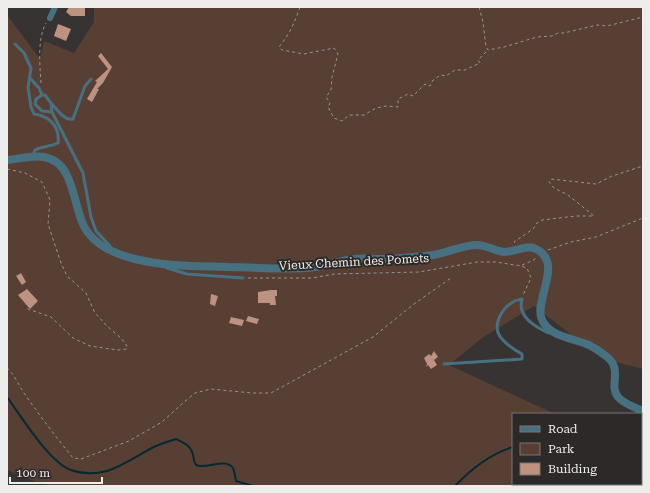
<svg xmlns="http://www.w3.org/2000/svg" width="650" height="493" viewBox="0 0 650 493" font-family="'Roboto Serif',serif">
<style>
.green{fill:#583f34}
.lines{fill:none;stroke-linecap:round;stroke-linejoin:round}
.stream{stroke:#042935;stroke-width:2}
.building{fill:#bd9281}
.path{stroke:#979594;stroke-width:1;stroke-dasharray:3 3;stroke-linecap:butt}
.service{stroke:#477181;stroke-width:3}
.minor{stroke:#477181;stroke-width:6}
.tertiary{stroke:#477181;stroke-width:8}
.labels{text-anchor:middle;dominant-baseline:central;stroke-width:4;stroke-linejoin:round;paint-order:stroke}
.street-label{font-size:12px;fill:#efedec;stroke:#2c2928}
</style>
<rect width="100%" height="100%" fill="#363332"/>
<path class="green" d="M 95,7 L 643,7 L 643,369 L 601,358 L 534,306 L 482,338 L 449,365 L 555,414 L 513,414 L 513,484 L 641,484 L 641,461 L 643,463 L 643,486 L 53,486 L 36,482 L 7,470 L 7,15 L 40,59 L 44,41 L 74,53 L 94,22 L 94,8 Z"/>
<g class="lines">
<path class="stream" d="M 7,397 C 21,416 49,462 71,470 C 82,474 95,474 107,471 C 125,465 139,454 156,446 C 162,443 170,441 176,439 C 182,442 190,445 192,452 C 194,456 193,461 196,465 C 206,470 225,457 233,468 C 235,472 235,477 236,481 L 253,486
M 561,484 L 562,486
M 455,486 C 472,468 490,454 513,447"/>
</g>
<path class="building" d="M 69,7 L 85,7 L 85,16 L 71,16 L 66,12 Z
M 58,24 L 71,29 L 66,41 L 54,36 Z
M 101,53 L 112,67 L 103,83 L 97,89 L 99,89 L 92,102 L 87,99 L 97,82 L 95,81 L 108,69 L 98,56 Z
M 21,273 L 26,282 L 22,285 L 16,276 Z
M 27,289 L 38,301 L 30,309 L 18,295 Z
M 271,290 L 277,290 L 277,296 L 275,296 L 276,305 L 270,305 L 270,303 L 258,303 L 258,292 Z
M 211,294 L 218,296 L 215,306 L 210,304 Z
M 248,316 L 259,319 L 257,324 L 246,321 Z
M 231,317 L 244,320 L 242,326 L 229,323 Z
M 434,351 L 438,357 L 434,360 L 437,365 L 431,369 L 428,365 L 426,367 L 427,364 L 424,358 L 429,354 L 431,356 Z"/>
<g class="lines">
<path class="path" d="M 300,7 C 295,22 289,35 279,47 L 282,50 L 304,54 L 334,48 L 338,54 L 332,77 L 331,90 L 326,97 L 330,103 L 328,107 L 334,118 L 342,121 L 349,115 L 364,115 L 376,108 L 386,106 L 398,107 L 398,99 L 408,94 L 413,96 L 425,84 L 430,86 L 433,80 L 441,75 L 446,76 L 455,70 L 465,70 L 480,63 L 478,60 L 488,50
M 479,7 L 483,22 L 486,47 L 488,50 L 504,47 L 537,37 L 552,36 L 558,33 L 564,33 L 597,25 L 607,26 L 643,17
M 41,83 C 40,66 37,39 46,23
M 7,169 L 25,173 L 42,182 L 50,200 L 48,224 L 61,263 L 67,276 L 86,293 L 95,313 L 107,326 L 121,338 L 127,346 L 127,349 L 118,350 L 90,346 L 73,338 L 51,317 L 25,308
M 515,242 L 514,242 L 533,229 L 537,223 L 542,220 L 576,216 L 594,216 L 568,195 L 554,188 L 549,182 L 551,179 L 596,184 L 612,176 L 643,166
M 548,250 L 571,242 L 596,237 L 643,218
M 522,265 L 534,260 L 536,257
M 248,278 L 312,278 L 334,274 L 419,272 L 477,262 L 496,262 L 521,266 L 527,268 L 531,278 L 523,295
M 7,368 C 12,371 20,387 24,393 C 40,416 56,437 73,458 L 81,459 L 129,441 L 162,422 L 183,403 L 195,393 L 211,389 L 252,393 L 271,393 L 373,337 L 414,304 L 451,278"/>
<path class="service" d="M 15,44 L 24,53 L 31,68 L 28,87 L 31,107 L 34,114 C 50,116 60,127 58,143 C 50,147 43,146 35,150 L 33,156
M 30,78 L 39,88 L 42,95
M 51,103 C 57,109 64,121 73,119 L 85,86 L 91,79
M 52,112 L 42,111 L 35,104 L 36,99 L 42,95 L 45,95 L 51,103 L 52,112 L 83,173 L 91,217 L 96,231 L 110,246
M 167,268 L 187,274 L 243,278
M 444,364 L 522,359 L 522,354 C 515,350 507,345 502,339 C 491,327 501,309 513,302 C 515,300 519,300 522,299 C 517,316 535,327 549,333"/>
<path class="minor" d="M 50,18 L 55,7"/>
<path class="tertiary" d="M 7,160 C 19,159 32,155 44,157 C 78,163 71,212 89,234 C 100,248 119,255 135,259 C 168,267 197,266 229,267 C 258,267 286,271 315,267 C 329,266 341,260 355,259 C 363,258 371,259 380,259 C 397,259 415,257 433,255 C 447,253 462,245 477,245 C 486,245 495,251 504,252 C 515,252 527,244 536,249 C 563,262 536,297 541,317 C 547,337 573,338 589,345 C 595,348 601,352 606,356 C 624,370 608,384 618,397 C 624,404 634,407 643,411"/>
</g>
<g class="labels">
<g class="street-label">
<text transform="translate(354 262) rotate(-3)">Vieux Chemin des Pomets</text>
</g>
</g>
<rect width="650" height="493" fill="none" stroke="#efedec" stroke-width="16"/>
<rect x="512" y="413" width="130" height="72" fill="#2c2928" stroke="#7a7776"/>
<rect x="520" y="426" width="20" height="6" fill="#477181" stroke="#7a7776"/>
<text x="548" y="433" font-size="12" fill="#efedec">Road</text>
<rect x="520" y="443" width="20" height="12" fill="#583f34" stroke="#7a7776"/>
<text x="548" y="453" font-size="12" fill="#efedec">Park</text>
<rect x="520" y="463" width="20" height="12" fill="#bd9281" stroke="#7a7776"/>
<text x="548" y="473" font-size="12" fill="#efedec">Building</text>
<path d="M10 477v6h92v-6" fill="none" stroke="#efedec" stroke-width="2"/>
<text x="16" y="477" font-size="12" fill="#efedec" stroke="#2c2928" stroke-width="3" paint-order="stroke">100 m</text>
</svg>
